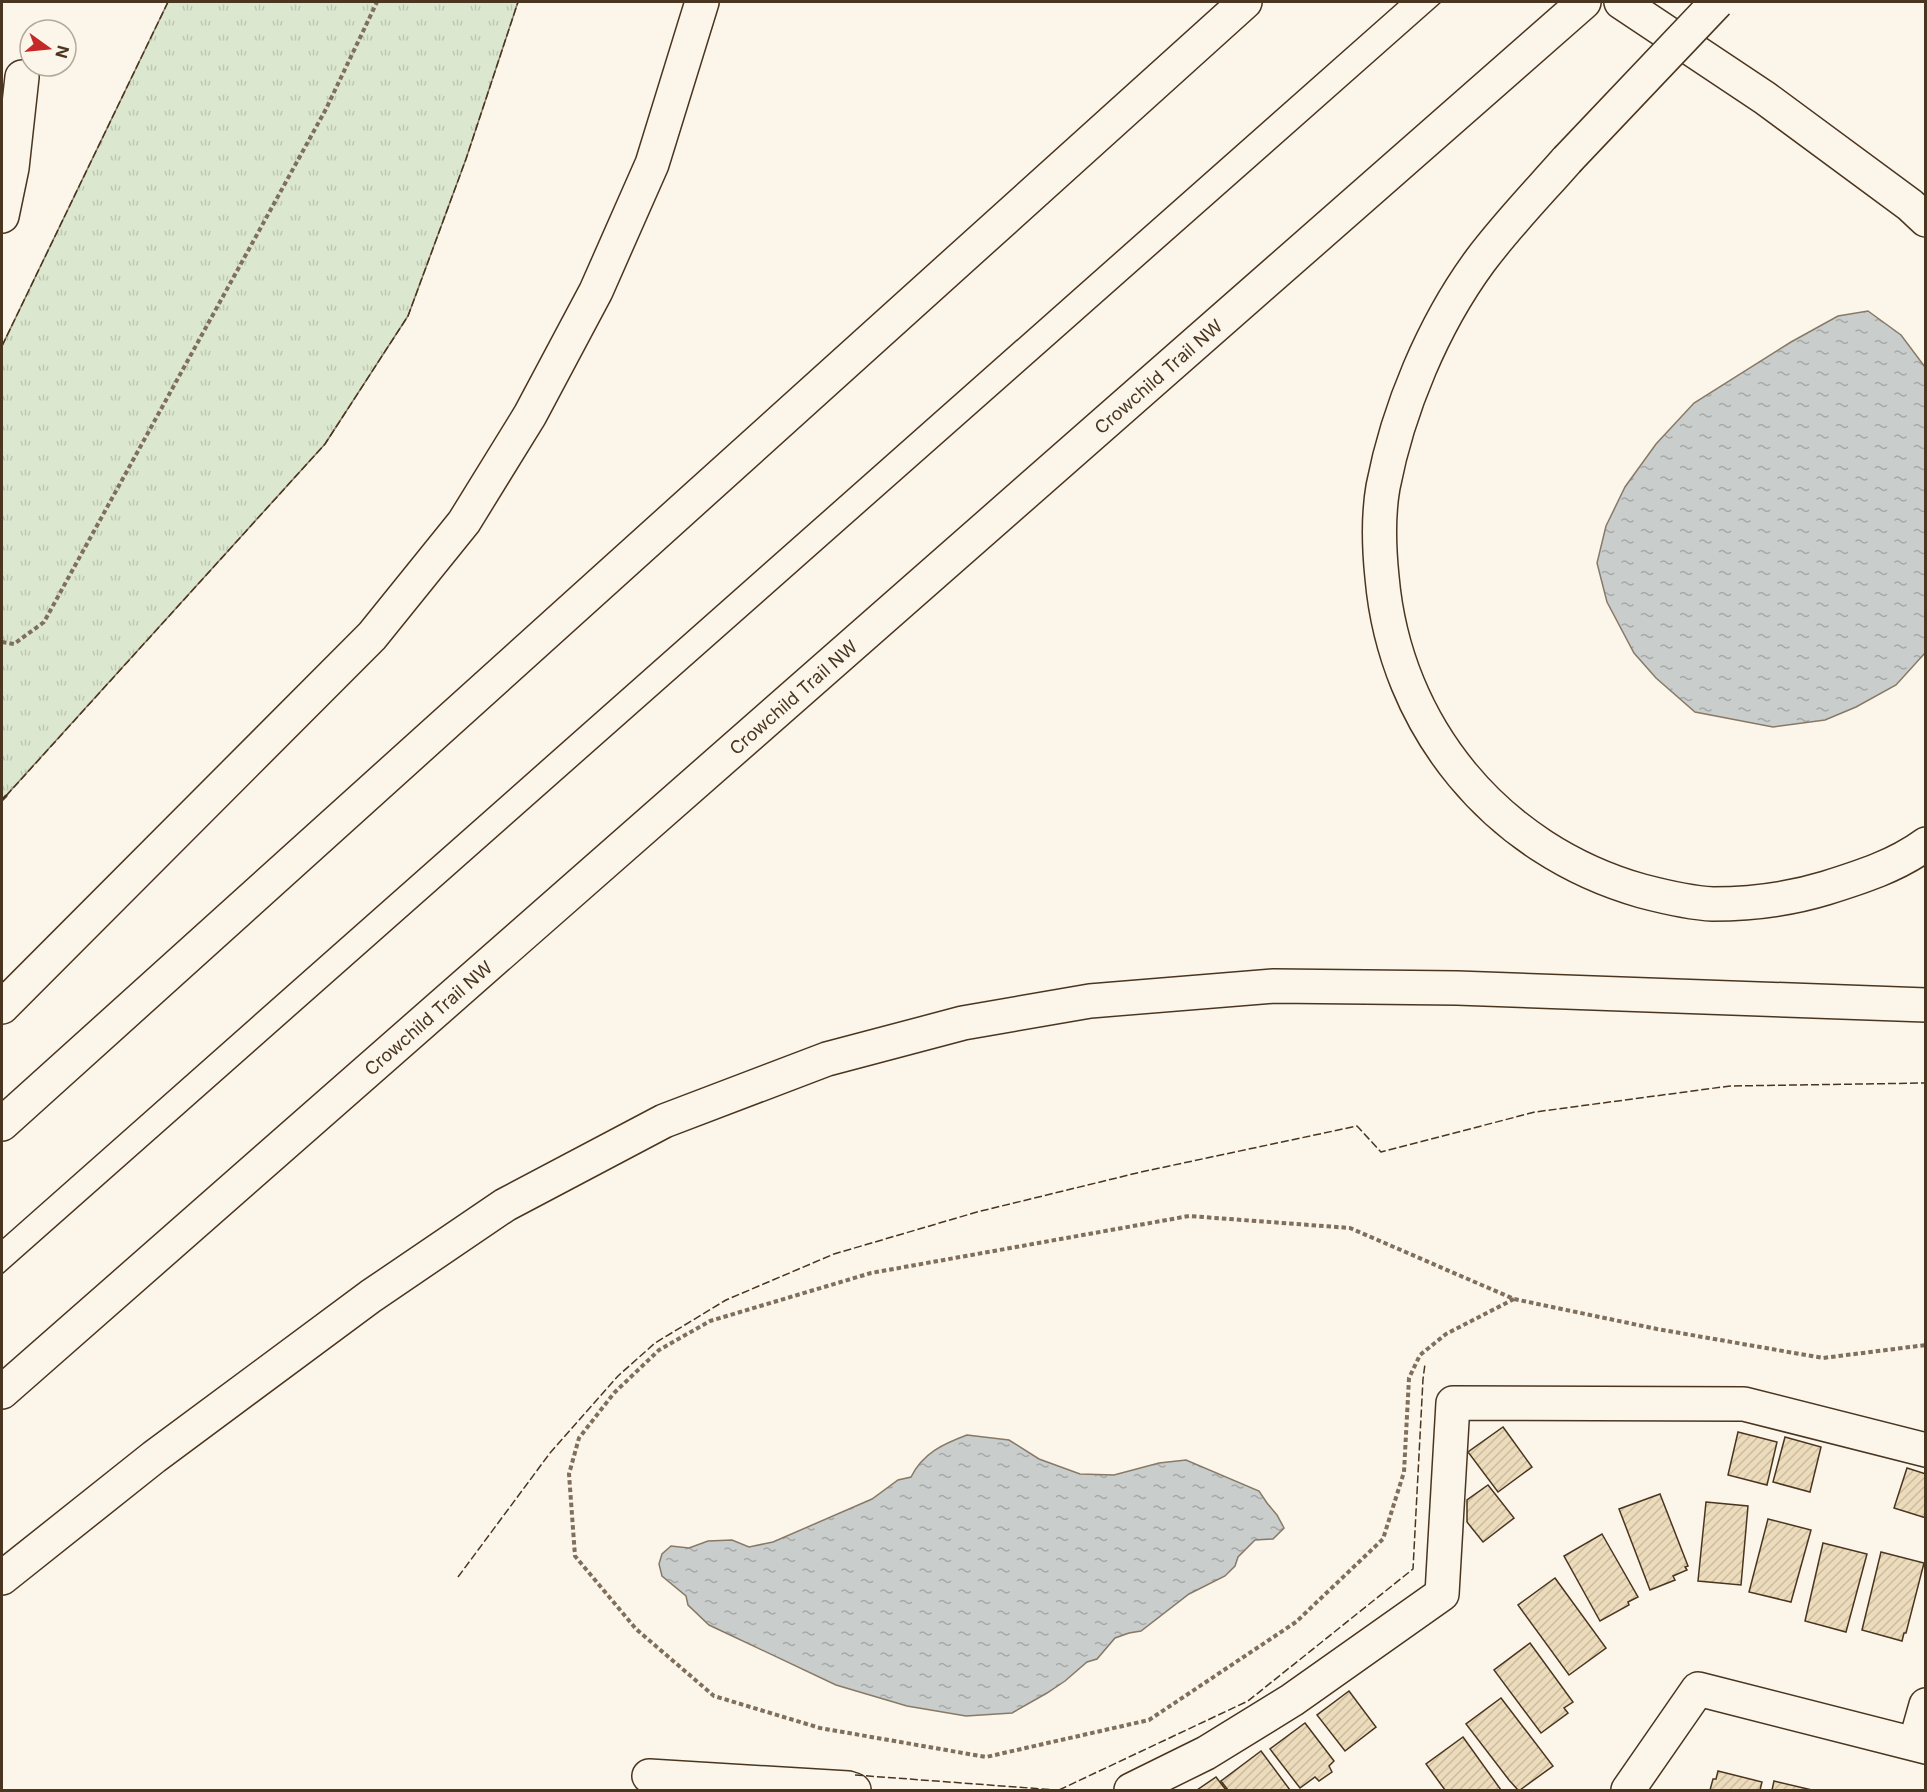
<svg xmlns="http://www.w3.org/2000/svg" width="1927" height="1792" viewBox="0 0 1927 1792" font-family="Inter,sans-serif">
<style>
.park{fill:url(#park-tufts);stroke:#887966;stroke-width:1.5}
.water{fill:url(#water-ripples);stroke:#887966;stroke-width:1.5}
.building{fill:url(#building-hatch);stroke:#4a3520;stroke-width:1.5}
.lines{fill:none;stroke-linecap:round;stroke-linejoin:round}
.minor-casing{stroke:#4a3520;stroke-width:36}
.highway-casing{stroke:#4a3520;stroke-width:36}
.path{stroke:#7f6f5c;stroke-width:4;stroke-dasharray:4.5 3;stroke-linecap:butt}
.minor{stroke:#fbf6e9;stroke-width:33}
.highway{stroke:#fbf6e9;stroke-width:33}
.tram{stroke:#4a3520;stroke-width:1.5}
.highway-bridge-casing{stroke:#4a3520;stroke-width:36;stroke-linecap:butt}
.highway-bridge{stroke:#fbf6e9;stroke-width:33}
.fence{stroke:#4a3520;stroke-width:1.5;stroke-dasharray:8 3;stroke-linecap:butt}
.wall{stroke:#4a3520;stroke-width:3}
.labels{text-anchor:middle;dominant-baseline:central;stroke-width:4.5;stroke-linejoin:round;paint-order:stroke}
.street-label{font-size:18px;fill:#4a3520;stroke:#fbf6e9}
</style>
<defs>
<pattern id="park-tufts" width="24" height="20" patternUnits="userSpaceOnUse" patternTransform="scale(1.5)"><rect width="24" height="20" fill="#dce7d0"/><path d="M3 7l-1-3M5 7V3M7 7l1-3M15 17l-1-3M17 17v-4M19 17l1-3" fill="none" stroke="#bec7b2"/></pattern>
<pattern id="water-ripples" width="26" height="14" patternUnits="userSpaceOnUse" patternTransform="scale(1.5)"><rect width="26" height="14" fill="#c9cecd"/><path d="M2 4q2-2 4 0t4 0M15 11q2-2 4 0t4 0" fill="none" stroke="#a5a8a6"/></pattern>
<pattern id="building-hatch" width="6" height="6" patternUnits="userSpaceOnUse" patternTransform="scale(1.5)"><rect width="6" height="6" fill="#ecdcbc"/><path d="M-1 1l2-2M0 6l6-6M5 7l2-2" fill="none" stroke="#ccbda1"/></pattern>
</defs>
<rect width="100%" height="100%" fill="#fbf6e9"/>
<path class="park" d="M 168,2 L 518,2 L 466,159 L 408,316 L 325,444 L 2,800 L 2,346 Z"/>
<path class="water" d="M 1868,311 L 1901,335 L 1925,367 L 1925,653 L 1896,685 L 1856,707 L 1825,720 L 1773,727 L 1695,712 L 1656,678 L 1634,653 L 1607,602 L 1597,563 L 1606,526 L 1625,487 L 1656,444 L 1694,403 L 1791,342 L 1838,316 Z
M 967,1435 L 1009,1440 L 1039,1459 L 1080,1474 L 1114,1475 L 1159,1463 L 1186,1460 L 1259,1491 L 1267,1503 L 1277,1515 L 1284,1528 L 1273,1539 L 1255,1540 L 1238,1557 L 1235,1566 L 1225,1576 L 1189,1594 L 1141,1631 L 1129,1633 L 1115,1638 L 1097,1659 L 1087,1662 L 1065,1681 L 1047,1693 L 1012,1713 L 966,1716 L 907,1706 L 836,1685 L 709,1625 L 688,1605 L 686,1596 L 662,1576 L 659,1564 L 662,1554 L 671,1546 L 689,1548 L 708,1541 L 732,1540 L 749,1547 L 773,1542 L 872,1499 L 898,1480 L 911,1477 C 923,1453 943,1444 967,1435 Z"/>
<path class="building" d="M 1503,1427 L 1532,1467 L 1498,1492 L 1468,1452 Z
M 1738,1432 L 1777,1442 L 1767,1485 L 1728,1475 Z
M 1785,1437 L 1821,1447 L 1810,1492 L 1773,1482 Z
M 1907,1468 L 1926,1474 L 1926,1518 L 1894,1508 Z
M 1488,1485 L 1514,1518 L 1483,1542 L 1467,1522 L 1467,1500 Z
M 1660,1494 L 1688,1566 L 1685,1567 L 1687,1570 L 1673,1576 L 1675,1580 L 1650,1590 L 1619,1509 Z
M 1706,1502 L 1748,1506 L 1741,1585 L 1698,1581 Z
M 1768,1519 L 1811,1530 L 1791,1602 L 1749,1592 Z
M 1602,1534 L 1638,1597 L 1628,1602 L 1629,1605 L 1600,1621 L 1564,1556 Z
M 1823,1543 L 1867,1554 L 1846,1632 L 1805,1621 Z
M 1881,1552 L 1924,1563 L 1906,1633 L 1904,1633 L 1902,1641 L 1862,1630 Z
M 1555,1578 L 1606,1648 L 1569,1675 L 1518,1605 Z
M 1530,1643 L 1573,1702 L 1564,1708 L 1568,1713 L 1541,1733 L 1494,1670 Z
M 1349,1691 L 1376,1727 L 1345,1751 L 1317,1715 Z
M 1501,1698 L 1553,1766 L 1520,1790 L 1518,1790 L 1509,1780 L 1466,1724 Z
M 1305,1723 L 1334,1761 L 1329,1766 L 1332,1772 L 1319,1781 L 1315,1777 L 1300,1788 L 1270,1749 Z
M 1463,1737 L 1501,1790 L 1445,1790 L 1426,1764 Z
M 1261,1751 L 1290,1790 L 1228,1790 L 1221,1781 Z
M 1718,1771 L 1762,1782 L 1760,1790 L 1710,1790 L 1713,1779 L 1716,1779 Z
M 1216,1777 L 1226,1790 L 1197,1790 Z
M 1774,1781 L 1812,1790 L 1772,1790 Z"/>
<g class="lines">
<defs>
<path id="minor" d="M 2,216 L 12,168 L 22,77
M 1915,1744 L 1926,1705
M 649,1776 L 848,1788 L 854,1790
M 1131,1790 L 1206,1753 L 1292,1700 L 1442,1594 L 1453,1403 L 1744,1404 L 1926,1450
M 1628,1790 L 1698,1689 L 1926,1747"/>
<g id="highway">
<path d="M 1621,2 L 1765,98 L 1910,205 L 1926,220"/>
<path d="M 1567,160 C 1538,193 1506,226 1480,261 C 1433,325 1398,409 1383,487 C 1378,516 1379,548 1382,577 C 1395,727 1497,850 1642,891 C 1665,897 1690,903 1713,904 C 1752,904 1790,899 1826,888 C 1861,877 1896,866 1926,844"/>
<path d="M 2,1007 L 372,636 L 464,522 L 530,415 L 596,291 L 652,164 L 702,2"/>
<path d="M 2,1124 L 1245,2"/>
<path id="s1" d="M 2,1392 L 1584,2"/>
<path d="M 2,1578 L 154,1457 L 371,1296 L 505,1205 L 664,1121 L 827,1059 L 963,1023 L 1090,1001 L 1274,986 L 1457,988 L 1926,1005"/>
</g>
</defs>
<use href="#minor" class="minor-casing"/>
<use href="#highway" class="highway-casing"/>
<path class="path" d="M 2,642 L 14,644 L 44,622 L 326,109 L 377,2
M 1514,1299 L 1446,1334 L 1420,1355 L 1409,1378 L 1404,1472 L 1383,1539 L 1296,1622 L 1149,1720 L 986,1757 L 820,1728 L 714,1696 L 636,1629 L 575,1556 L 569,1474 L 579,1438 L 614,1393 L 659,1350 L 710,1321 L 871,1273 L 1189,1216 L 1350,1228 L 1514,1299 L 1657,1329 L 1823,1358 L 1926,1345"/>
<use href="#minor" class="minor"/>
<use href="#highway" class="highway"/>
<path class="tram" d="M 2,1239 L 1399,2
M 2,1274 L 1441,2"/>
<defs>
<path id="highway-bridge" d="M 1567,160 L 1717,2"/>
</defs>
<use href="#highway-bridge" class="highway-bridge-casing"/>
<use href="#highway-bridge" class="highway-bridge"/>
<path class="fence" d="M 2,346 L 168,2
M 6,796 L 325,444 L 408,316 L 466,159 L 518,2
M 458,1577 L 550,1453 L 618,1376 L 655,1343 L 726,1300 L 834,1254 L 977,1212 L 1141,1172 L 1357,1126 L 1381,1152 L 1535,1112 L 1730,1086 L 1926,1083
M 855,1775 L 1056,1790
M 1059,1790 L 1248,1701 L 1413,1569 L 1423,1379 L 1425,1364"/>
<path class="wall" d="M 2,800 L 6,796"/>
</g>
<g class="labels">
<g class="street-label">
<text stroke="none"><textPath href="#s1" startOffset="1539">Crowchild Trail NW</textPath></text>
<text stroke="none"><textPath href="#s1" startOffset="1053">Crowchild Trail NW</textPath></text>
<text stroke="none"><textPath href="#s1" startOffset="567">Crowchild Trail NW</textPath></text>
</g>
</g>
<rect width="1927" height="1792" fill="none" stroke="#4a3520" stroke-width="6"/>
<g transform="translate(48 48) rotate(105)"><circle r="28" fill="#fbf6e9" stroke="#b4a999" stroke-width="1.5"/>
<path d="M0-4.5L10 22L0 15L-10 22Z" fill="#c62828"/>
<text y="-9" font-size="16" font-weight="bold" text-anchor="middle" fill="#4a3520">N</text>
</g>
</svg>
